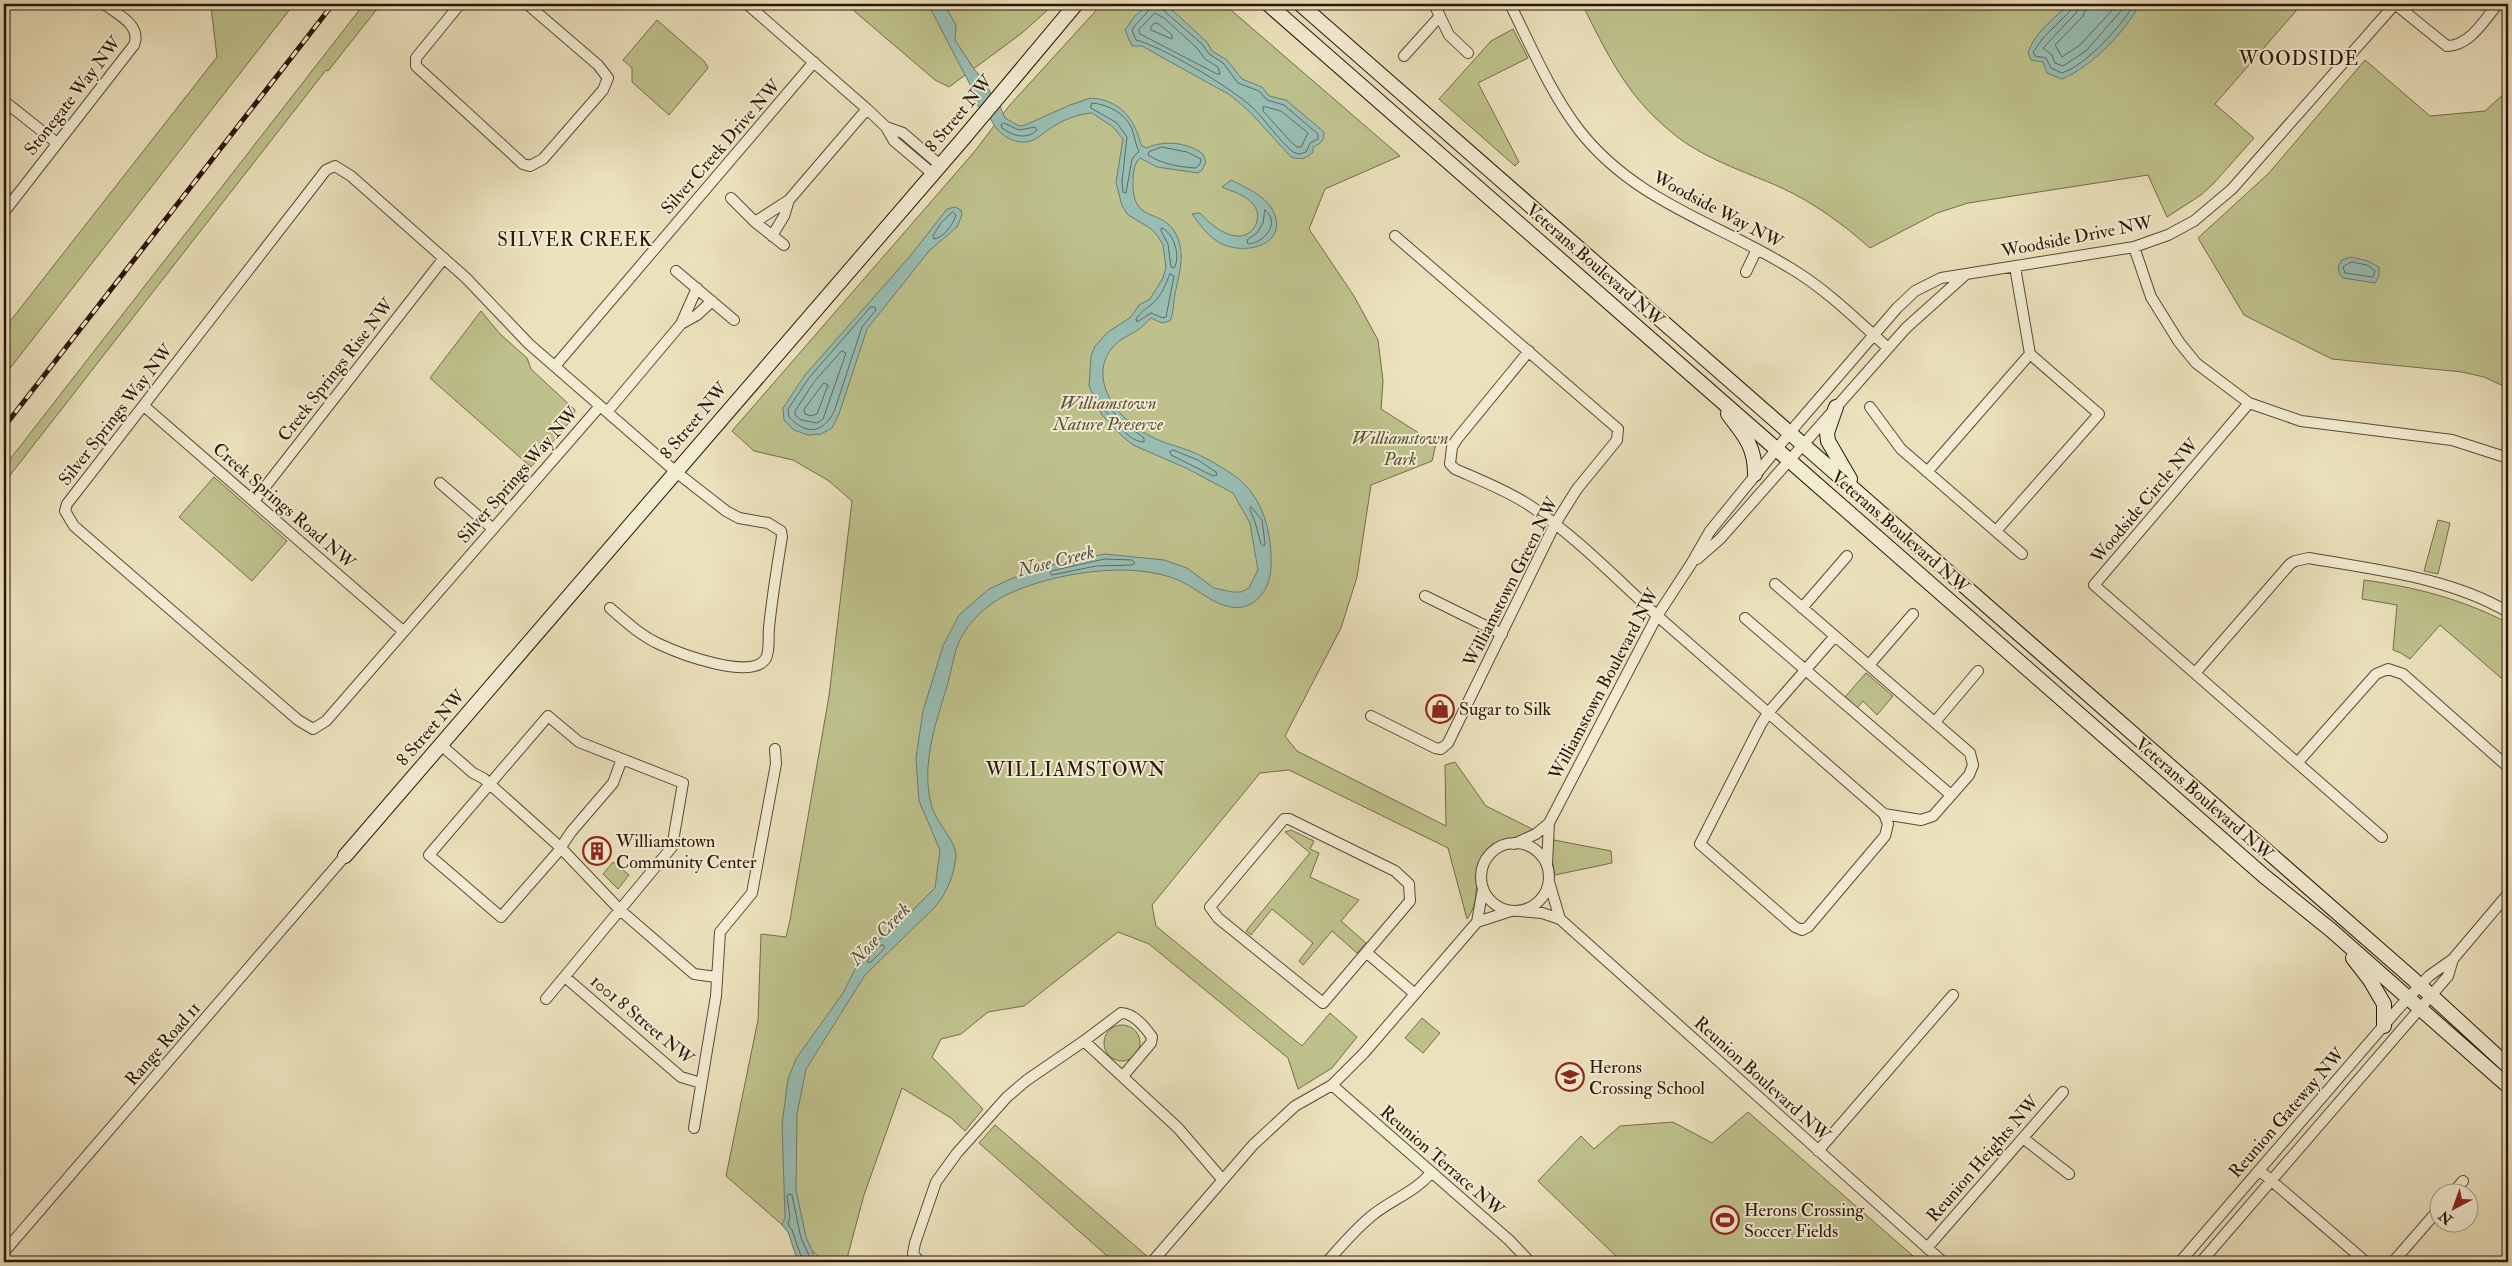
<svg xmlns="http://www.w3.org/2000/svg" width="2512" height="1266" viewBox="0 0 2512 1266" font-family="'IM FELL Double Pica',serif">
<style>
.green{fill:#bec18c;stroke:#756b4a}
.water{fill:#98bdb3;stroke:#6d7a6e}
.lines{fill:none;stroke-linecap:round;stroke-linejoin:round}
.shore{stroke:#62695d;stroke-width:1}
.street-casing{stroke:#5c4834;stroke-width:12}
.secondary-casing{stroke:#2c1507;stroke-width:16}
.street{stroke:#f2ecd3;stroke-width:10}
.secondary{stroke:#f2ecd3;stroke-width:14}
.rail-casing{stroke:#2c1507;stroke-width:5}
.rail{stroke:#f2ecd3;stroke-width:3;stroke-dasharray:9;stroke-linecap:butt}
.labels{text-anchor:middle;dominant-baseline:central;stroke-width:4;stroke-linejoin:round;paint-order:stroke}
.street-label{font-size:18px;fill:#2c1507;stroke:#f2ecd3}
.park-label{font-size:18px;font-style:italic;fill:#5f5136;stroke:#f2ecd3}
.poi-label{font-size:18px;fill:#2c1507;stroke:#f2ecd3;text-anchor:start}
.neighbourhood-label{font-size:19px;letter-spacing:1px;fill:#2c1507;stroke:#f2ecd3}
.water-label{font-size:19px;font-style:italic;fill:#525043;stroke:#f2ecd3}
</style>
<rect width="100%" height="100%" fill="#ebe1bc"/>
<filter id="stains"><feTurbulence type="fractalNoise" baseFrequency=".004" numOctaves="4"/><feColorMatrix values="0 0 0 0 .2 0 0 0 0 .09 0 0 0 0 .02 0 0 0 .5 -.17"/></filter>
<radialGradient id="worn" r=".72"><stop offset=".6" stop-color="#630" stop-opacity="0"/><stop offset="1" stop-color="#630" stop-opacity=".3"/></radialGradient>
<path class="green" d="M 214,4 L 294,4 L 4,376 L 4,329 L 217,57 L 211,7 Z
M 364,4 L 381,4 L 328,71 L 326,70 L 4,483 L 4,467 Z
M 846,4 L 1051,4 L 1051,7 L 1022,33 L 949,87 L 935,80 Z
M 1102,4 L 1224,4 L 1400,156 L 1325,189 L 1309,229 L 1354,296 L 1378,340 L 1383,381 L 1381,409 L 1436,444 L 1432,461 L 1371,485 L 1357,577 L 1341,628 L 1285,736 L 1297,751 L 1446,826 L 1445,765 L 1455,762 L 1486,806 L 1536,831 C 1522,837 1504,838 1492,847 C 1467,866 1485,896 1467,919 L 1448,848 L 1289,770 L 1260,773 L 1152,905 L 1156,926 L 1302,1046 L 1330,1013 L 1357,1037 L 1332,1068 L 1298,1089 L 1288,1058 L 1149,944 L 1118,932 L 1024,1006 L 988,1012 L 961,1034 L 941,1039 L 932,1057 L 983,1109 L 965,1131 L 951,1118 L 902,1088 L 864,1195 L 846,1262 L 825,1262 L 726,1176 L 758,1020 L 761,934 L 786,937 L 790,920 L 829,696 L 852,501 L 829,481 L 793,460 L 754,451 L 732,431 L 975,151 L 1009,106 Z
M 1582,4 L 2302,4 L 2215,104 L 2254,138 L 2214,183 L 2201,195 L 2167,217 L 2148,175 L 1968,203 L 1937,213 L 1870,248 C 1843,224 1814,203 1782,188 C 1744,171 1701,158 1670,131 C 1626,95 1607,53 1582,4 Z
M 657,20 L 705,62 L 708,68 L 669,115 L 632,82 L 632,68 L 623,60 Z
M 1513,29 L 1528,58 L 1478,83 L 1519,162 L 1515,166 L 1439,99 L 1491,41 Z
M 2365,60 L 2430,116 L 2485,111 L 2508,90 L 2508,388 L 2484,377 L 2462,372 L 2332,359 L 2244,315 L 2198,238 L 2269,173 Z
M 481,311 L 500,334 L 527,358 L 531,369 L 575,410 L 573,418 L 531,467 L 430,378 Z
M 214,477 L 287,541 L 252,581 L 179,517 Z
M 2438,520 L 2450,523 L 2438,574 L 2424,571 Z
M 2364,580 C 2415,587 2462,599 2508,623 L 2508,684 L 2440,625 L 2410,659 L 2401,653 L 2393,650 L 2397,605 L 2362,599 Z
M 1866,673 L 1893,696 L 1877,715 L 1863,701 L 1857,708 L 1845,697 Z
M 1291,830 L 1314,841 L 1310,849 L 1319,853 L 1310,877 L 1359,900 L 1341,921 L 1366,943 L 1357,953 L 1332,931 L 1303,965 L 1299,961 L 1313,943 L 1272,909 L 1251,935 L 1246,931 L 1310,853 L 1285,832 Z
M 1554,840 L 1611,851 L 1612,863 L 1555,875 L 1551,855 Z
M 613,862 L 629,875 L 618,889 L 603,874 Z
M 1422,1018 L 1440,1033 L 1423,1053 L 1405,1038 Z
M1104 1043a18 18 0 1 1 36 0a18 18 0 1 1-36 0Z
M 1748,1112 L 1920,1262 L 1617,1262 L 1619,1259 L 1538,1181 L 1581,1136 L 1594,1149 L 1620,1126 L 1673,1122 L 1712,1143 Z
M 995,1125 L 1148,1257 L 1144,1262 L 1114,1262 L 979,1143 Z"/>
<path class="water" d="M 928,4 L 944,4 L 956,25 L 955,40 L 974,69 L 986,82 L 991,95 L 980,108 L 975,103 L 974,92 Z
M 1148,4 L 1163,4 L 1171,9 L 1207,42 L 1212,51 L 1227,60 L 1242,79 L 1262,87 L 1269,96 L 1286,100 L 1324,132 C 1324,141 1321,143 1313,147 L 1313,152 C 1306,159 1301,160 1291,157 L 1248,110 L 1230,95 L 1158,55 L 1142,46 L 1132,46 L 1125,30 L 1134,17 Z
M 2070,4 L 2140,4 C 2125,32 2091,67 2062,79 L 2047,73 L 2043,62 L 2031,60 L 2028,53 C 2034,33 2055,17 2070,4 Z
M 1091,98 C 1120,100 1135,119 1141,145 L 1146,148 C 1164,140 1187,142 1203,154 L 1206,162 L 1202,170 L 1198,173 L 1157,167 L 1140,158 C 1135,162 1133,172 1133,179 C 1131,226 1161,206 1176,234 C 1186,254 1179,274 1175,294 C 1173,303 1174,312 1170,321 L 1162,323 L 1151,318 C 1146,322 1142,328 1136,331 C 1128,336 1118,340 1112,348 C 1105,356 1102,367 1103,377 C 1106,407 1135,431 1161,441 C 1170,445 1180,447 1190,451 C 1205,457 1230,471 1242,482 C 1264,502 1272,535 1271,565 C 1271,583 1262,603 1242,607 C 1219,611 1199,589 1178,580 C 1131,560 1052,573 1006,595 C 990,603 975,616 965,631 C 954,647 953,665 948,683 C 936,723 920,765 932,807 C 936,822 957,842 956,857 C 954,875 947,893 935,907 L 865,975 L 806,1069 L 797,1114 L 796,1190 L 806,1237 L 817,1262 L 798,1262 L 788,1232 L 782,1225 L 785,1217 L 782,1124 L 788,1079 L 796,1059 L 843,993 L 868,944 L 888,935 L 935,888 L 940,850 L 919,801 L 916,758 L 923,711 L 943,646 L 959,615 L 989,589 L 1013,578 L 1047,566 L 1105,554 L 1164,560 L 1187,568 L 1214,588 L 1232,592 L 1241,592 L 1249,588 L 1258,570 L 1250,523 L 1233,493 L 1186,468 L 1133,445 L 1122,436 L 1102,415 L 1089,386 L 1091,356 L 1095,346 L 1108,332 L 1131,317 L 1139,305 L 1150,299 L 1163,278 L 1166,267 L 1163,245 L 1157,235 L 1150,228 L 1128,215 L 1122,206 L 1116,182 L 1123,139 L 1113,127 L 1092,113 C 1077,114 1060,121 1048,130 C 1043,133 1037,139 1031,141 C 1013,146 996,133 990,117 L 1000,106 L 1005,118 L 1019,126 L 1025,125 L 1070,105 Z
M 1231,180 C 1245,187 1264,195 1272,209 C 1291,243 1248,256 1222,244 C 1209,238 1201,226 1192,214 L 1200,213 C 1209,223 1221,234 1236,236 C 1254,238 1264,217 1253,204 C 1246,195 1231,191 1222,187 Z
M 955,207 L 961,210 L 962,215 L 957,227 L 929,251 L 867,329 L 839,414 L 832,428 L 821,434 L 808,435 L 794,430 L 784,420 L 783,408 L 805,375 L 911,255 L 947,209 Z
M 2351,257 L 2368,261 L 2379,267 L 2379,276 L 2375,283 L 2343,278 C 2337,271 2337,267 2342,260 Z"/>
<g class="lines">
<path class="shore" d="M 1151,4 C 1150,13 1137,21 1132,30 L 1136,40 C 1163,47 1230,87 1252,107 C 1266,121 1278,139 1293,152 L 1299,154 L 1306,152 L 1310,143 L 1318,139 L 1318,134 L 1284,105 L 1267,100 L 1259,91 L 1238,83 L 1223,63 L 1209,54 L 1202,44 L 1163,10 L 1161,4
M 2073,4 L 2072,9 L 2044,37 L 2033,52 L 2035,56 L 2046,58 L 2051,68 L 2062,73 C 2086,65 2122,26 2134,4
M 2079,4 L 2076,13 L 2043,48 L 2052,55 L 2055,63 L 2063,66 L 2086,51 L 2127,4
M 2087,4 L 2083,16 L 2055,45 L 2062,57 L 2080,45 L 2118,4
M 1155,13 L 1164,18 L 1197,48 L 1205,59 L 1218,67 L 1220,74 L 1217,74 L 1140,34 L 1139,30 Z
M 1155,23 L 1159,24 L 1172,35 L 1172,39 L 1151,30 L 1151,27 Z
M 1092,103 C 1108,104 1126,114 1132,129 C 1135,136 1135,145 1139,151 L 1132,159 L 1126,193 L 1123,192 L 1122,182 L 1127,137 L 1117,123 L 1091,108 Z
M 1266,107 L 1281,111 L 1308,133 L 1301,147 L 1297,147 L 1292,143 L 1263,111 L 1263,107 Z
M 1004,123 L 1019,130 L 1035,127 L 1037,130 C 1027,140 1013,136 1002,128 L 1001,125 Z
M 1162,147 L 1187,152 L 1201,159 L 1200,164 L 1196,168 C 1179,167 1162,164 1148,155 L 1149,152 Z
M 1265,210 C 1281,222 1265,243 1248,244 L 1247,240 L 1257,233 L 1263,223 Z
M 953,212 L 956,215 C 953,225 944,237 934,239 L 933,236 L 941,223 Z
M 1162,228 C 1174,233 1181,257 1174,268 L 1171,267 L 1168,244 L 1161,231 Z
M 2352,262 L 2367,265 L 2375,271 L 2373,277 L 2345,273 L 2343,267 Z
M 1170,274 L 1174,276 L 1166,317 L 1163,318 L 1151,313 L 1137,322 L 1136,319 C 1142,310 1147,309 1154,302 C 1162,295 1166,283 1170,274 Z
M 871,307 L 875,307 L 876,310 L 862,327 L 834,412 C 822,434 806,435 789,417 L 788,409 L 809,378 Z
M 842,351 L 846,353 L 823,419 L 817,423 L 801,420 L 795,415 L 795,411 L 814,382 Z
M 824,383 L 828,385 L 817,414 L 811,416 L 805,414 L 804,410 Z
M 1102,400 L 1105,400 L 1118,418 L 1118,421 L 1121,421 L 1144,438 L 1144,442 C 1133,442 1125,432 1117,424 L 1118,421 L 1115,421 L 1106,412 Z
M 1173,450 L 1198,460 L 1216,472 L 1217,475 L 1213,476 L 1171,455 L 1170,452 Z
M 1251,507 L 1262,520 L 1265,543 L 1264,546 L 1261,544 L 1255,522 L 1250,510 Z
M 1105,559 L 1132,560 L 1135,563 L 1132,565 L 1096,566 L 1052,575 L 1050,573 L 1052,571 Z
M 883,945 L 885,948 L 871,962 L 867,962 L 873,948 Z
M 803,1262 L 792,1230 L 788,1224 L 790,1217 L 787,1196 L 789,1194 L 792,1195 L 801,1238 L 812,1262"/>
<defs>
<path id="street" d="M 460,4 L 416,58 L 416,66 L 523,164 L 530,166 L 543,159 L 603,90 L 608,78 L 598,65 L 527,4
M 747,4 L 867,109 L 886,127 L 894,141 L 933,174
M 1434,4 L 1449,35 L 1468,53
M 1510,4 C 1531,46 1550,92 1579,130 C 1635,202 1718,223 1792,269 C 1827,290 1858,321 1888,348
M 2395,4 L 2447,46 C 2470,46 2484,20 2498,4
M 1404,56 L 1440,16
M 4,101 L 57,143
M 886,127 L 903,133 L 940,165
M 731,198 L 755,222 L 784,245
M 4,212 L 134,45 C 142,25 117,14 104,4
M 755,222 L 789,200 L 867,109
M 772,236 L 784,216 L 789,200
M 2134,247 L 2151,297 L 2179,342 L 2196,363 L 2249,403 L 2301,421 L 2452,440 L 2508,458
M 676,271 L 734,320
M 1746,272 L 1757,249
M 681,324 L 697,288
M 1529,351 L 1457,439 L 1452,447 L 1450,464 L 1455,469 C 1480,480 1506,490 1529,505 C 1580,539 1624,587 1670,627 C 1741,689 1812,751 1884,814 L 1888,824 L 1885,836 L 1808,927 L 1802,930 L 1795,927 L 1700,844 L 1761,724 L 1768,713 L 1835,636
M 555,366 L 814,62
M 2249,403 L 2094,585 L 2382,837
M 144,406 L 403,631
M 600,406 L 326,721 L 313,729 L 298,720 L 74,526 L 65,511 L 67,504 L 326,170 L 335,166 L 351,176 L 466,278 L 529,344 L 676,472 L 726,511 L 739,518 L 768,523 L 781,531 L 782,537 C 777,567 772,598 769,628 C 768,637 770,651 766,658 C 753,682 678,653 659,644 C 640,635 625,621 610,608
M 1870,407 L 1901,449 L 2022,554
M 607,412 L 681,324 L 697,315 L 712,301
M 1927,472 L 2030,354
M 440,483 L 492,528
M 254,501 L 444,258
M 1996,531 L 2099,414 L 2030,354 L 2015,267
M 1697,559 L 1720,539 L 1906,328 L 1965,275
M 1775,584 L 1970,753 L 1973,765 L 1969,775 L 1933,816 L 1921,820 L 1884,814
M 1425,596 L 1502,634
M 1802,608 L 1847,556
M 1745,618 L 1951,795
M 1869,665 L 1913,614
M 2196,672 L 2290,564 L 2295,561 L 2309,558 C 2375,570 2449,577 2508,612
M 1371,716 L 1435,748 L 1441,749 L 1448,743 L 1555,524 L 1577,489 L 1617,440 L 1618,429 L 1395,236
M 1935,722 L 1978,671
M 441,745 L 473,773 L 483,778 L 560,847 L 620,910 L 694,974 L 716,977
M 2298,762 L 2376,674 L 2388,669 L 2403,674 L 2508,767
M 1284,819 L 1289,819 L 1395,871 L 1409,884 L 1410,901 L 1323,1003 L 1218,918 L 1210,907 Z
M1481 877a34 34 0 1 1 68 0a34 34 0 1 1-68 0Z
M 1514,844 L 1536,834 L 1549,823 L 1657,616 L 1691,564 L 1710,531 L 1797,424 L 1897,308 L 1915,291 L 1941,278 L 2134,247 L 2168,235 L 2194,221 L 2232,189 L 2395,4
M 1547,864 L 1549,823
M 1549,882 L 1560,919
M 1520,911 L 1542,913 L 1560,919 L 1943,1262
M 1477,922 L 1511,911
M 1367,953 L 1415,994
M 565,977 L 681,1077 L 701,1083
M 546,999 L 672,847 L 683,783 L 579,742 L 548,716 L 429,855 L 501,917 L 557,853 L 571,832 L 613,783 L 622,759
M 1084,1041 L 1121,1013 C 1133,1013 1145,1027 1152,1037 L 1151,1043 L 1123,1076
M 1332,1085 L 1509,1240 L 1530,1262
M 694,1128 L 716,996 L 720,932 L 752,893 L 776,764 L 775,749
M 2023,1138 L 2069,1174
M 1818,1151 L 1953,995
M 2259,1170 L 2366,1262
M 2452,1194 L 2463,1181
M 1927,1248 L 2063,1092
M 4,1252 L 345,856
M 920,1262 L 913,1254 L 915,1243 L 936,1182 L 957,1153 L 1007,1097 L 1027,1080 L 1084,1041 L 1178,1128 L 1222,1179
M 1152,1262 L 1253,1145 L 1295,1106 L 1332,1085 L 1364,1053 L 1477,922 L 1483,888
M 1327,1262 C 1342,1245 1356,1228 1374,1214 C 1393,1199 1415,1192 1431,1173
M 2180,1262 L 2398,1009 L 2429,976 L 2453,959 L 2508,894
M 2201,1262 L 2448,976 L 2453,959
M 2393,1262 L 2440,1208"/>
<path id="secondary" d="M 1268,4 L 2264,876 L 2331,930 L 2508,1086
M 1300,4 L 2413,979 L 2508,1066
M 1836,407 L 1827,433 L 1828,441 L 1850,479
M 1728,414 C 1744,435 1755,446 1755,474
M 345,856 L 963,139 L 1076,4
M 2353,958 L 2370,980 L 2384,1004 L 2384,1026"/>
</defs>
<use href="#street" class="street-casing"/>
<use href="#secondary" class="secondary-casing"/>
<use href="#street" class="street"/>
<use href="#secondary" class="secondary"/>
<defs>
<path id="rail" d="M 4,427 L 333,4"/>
</defs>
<use href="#rail" class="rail-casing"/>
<use href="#rail" class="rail"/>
</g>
<defs>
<symbol id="shop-ring" viewBox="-11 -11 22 22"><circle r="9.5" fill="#f2ecd3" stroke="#8f2418" stroke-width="1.5"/><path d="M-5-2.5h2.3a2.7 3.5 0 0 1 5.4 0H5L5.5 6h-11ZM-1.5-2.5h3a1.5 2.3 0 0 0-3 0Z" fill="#8f2418"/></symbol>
<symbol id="building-ring" viewBox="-11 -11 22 22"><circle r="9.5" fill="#f2ecd3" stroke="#8f2418" stroke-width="1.5"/><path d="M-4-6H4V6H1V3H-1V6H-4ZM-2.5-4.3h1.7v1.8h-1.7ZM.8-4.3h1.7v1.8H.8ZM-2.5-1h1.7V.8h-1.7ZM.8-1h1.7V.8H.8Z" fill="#8f2418"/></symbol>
<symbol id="school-ring" viewBox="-11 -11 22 22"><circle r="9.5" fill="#f2ecd3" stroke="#8f2418" stroke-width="1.5"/><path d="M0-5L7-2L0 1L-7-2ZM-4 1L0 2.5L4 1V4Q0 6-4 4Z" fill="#8f2418"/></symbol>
<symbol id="stadium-ring" viewBox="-11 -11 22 22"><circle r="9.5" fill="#f2ecd3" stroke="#8f2418" stroke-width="1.5"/><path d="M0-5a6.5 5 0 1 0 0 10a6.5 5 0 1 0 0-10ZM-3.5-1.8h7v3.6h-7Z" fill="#8f2418"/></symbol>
</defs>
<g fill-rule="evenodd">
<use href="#shop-ring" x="1424" y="693" width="32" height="32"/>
<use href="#building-ring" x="581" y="835" width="32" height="32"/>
<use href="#school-ring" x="1554" y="1061" width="32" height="32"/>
<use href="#stadium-ring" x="1709" y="1204" width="32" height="32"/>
</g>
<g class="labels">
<g class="street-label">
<text transform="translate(73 96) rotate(-52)">Stonegate Way NW</text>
<text transform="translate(959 114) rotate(-50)">8 Street NW</text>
<text transform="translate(721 147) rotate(-49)">Silver Creek Drive NW</text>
<text transform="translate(1718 210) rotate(28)">Woodside Way NW</text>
<text transform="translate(2077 237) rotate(-11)">Woodside Drive NW</text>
<text transform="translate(1595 265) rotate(41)">Veterans Boulevard NW</text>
<text transform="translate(336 370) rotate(-52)">Creek Springs Rise NW</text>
<text transform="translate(116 415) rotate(-52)">Silver Springs Way NW</text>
<text transform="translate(694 421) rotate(-50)">8 Street NW</text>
<text transform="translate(518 475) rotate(-49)">Silver Springs Way NW</text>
<text transform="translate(2145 501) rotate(-50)">Woodside Circle NW</text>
<text transform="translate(284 506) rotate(41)">Creek Springs Road NW</text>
<text transform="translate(1900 532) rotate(41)">Veterans Boulevard NW</text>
<text transform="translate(1511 582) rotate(-63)">Williamstown Green NW</text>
<text transform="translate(1604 684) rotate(-62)">Williamstown Boulevard NW</text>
<text transform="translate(431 728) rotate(-49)">8 Street NW</text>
<text transform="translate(2204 799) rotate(41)">Veterans Boulevard NW</text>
<text transform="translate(642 1020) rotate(40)">1001 8 Street NW</text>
<text transform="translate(163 1044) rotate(-49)">Range Road 11</text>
<text transform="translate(1762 1079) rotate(42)">Reunion Boulevard NW</text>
<text transform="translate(2287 1113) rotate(-49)">Reunion Gateway NW</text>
<text transform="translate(1983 1159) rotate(-49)">Reunion Heights NW</text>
<text transform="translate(1442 1161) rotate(41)">Reunion Terrace NW</text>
</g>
<g class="park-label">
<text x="1108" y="403">Williamstown<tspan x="1108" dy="21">Nature Preserve</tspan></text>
<text x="1400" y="438">Williamstown<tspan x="1400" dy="21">Park</tspan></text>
</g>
<g class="poi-label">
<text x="1459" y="709">Sugar to Silk</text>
<text x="616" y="841">Williamstown<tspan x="616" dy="21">Community Center</tspan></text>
<text x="1589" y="1067">Herons<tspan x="1589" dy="21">Crossing School</tspan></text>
<text x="1744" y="1210">Herons Crossing<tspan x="1744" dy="21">Soccer Fields</tspan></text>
</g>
<g class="neighbourhood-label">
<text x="2299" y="59">WOODSIDE</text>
<text x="575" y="240">SILVER CREEK</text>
<text x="1076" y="770">WILLIAMSTOWN</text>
</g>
<g class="water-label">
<text transform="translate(1056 561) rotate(-14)">Nose Creek</text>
<text transform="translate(880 934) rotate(-46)">Nose Creek</text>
</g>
</g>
<rect width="2512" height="1266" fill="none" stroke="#ebe1bc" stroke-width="20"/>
<rect x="5" y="5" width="2502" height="1256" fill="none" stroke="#2c1507" stroke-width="2.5"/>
<rect x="10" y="10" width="2492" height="1246" fill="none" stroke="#2c1507"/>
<g transform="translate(2454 1208) rotate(221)"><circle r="24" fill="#f2ecd3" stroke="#a39681"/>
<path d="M0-4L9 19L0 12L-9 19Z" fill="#8f2418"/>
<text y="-8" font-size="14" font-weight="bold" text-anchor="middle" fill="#2c1507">N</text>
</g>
<rect width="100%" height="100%" filter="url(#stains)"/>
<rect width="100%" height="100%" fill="url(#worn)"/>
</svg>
